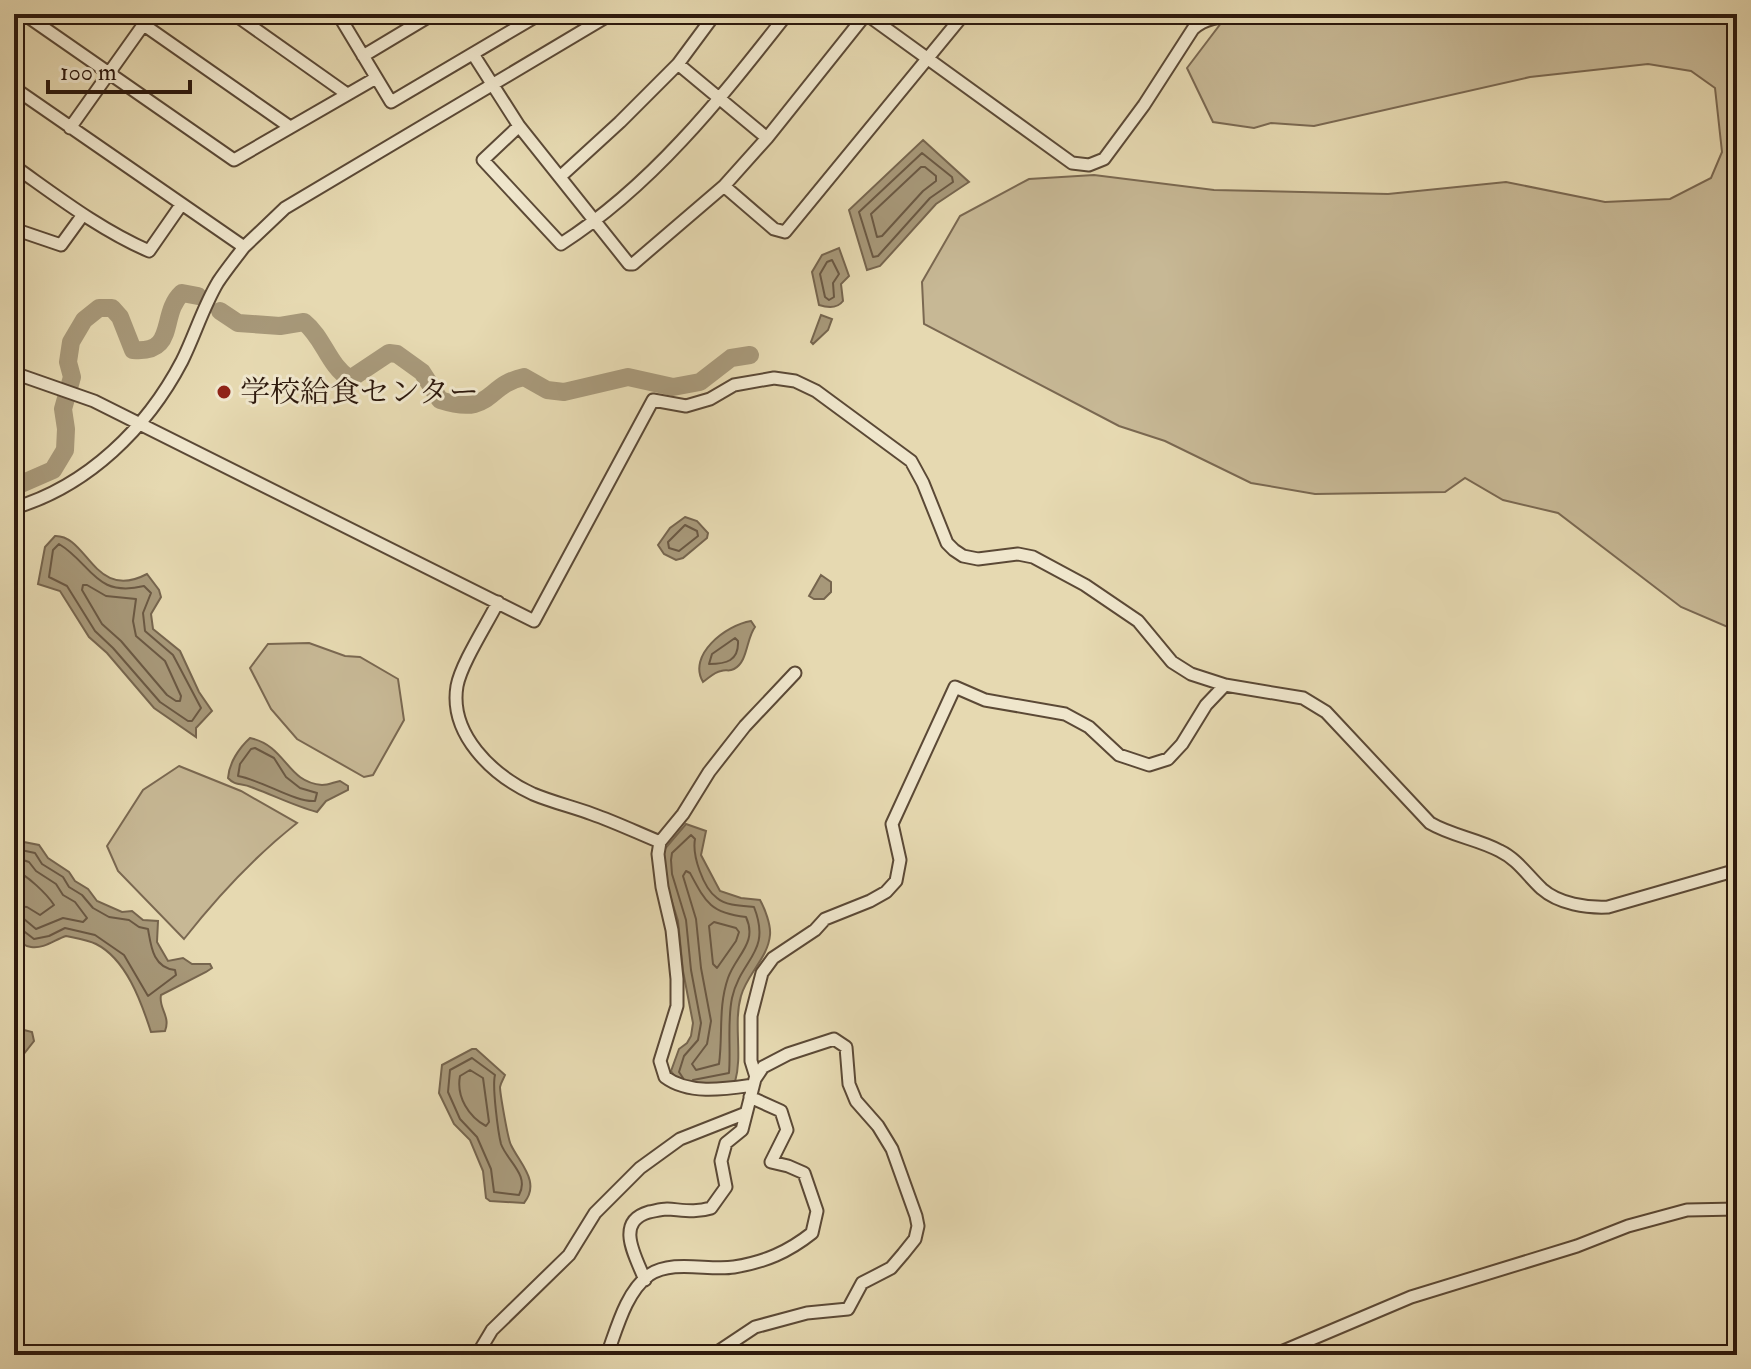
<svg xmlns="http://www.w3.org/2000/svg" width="1751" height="1369" viewBox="0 0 1751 1369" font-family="'IM FELL Double Pica','Noto Serif JP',serif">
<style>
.green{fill:#c7b895;stroke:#7a6851;stroke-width:2}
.water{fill:#a79879;stroke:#76654e;stroke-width:2}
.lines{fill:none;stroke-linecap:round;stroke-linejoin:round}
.shore{stroke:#6a5843;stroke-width:2}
.river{stroke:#a79879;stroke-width:18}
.minor-casing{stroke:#5b4936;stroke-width:15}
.minor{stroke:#efe6cc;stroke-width:11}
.poi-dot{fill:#8f2418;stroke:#efe6cc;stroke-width:3}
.labels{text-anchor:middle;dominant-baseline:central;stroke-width:6;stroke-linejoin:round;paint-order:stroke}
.poi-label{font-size:30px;fill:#2d190d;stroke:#efe6cc;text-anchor:start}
</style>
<rect width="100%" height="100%" fill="#e6d9b1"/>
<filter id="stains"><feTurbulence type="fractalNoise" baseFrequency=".0025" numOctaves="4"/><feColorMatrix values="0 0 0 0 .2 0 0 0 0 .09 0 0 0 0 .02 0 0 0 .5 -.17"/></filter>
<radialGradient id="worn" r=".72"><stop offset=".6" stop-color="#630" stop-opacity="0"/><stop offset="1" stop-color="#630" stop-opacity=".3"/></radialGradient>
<path class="green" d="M 1228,14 L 1737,14 L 1737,631 L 1681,607 L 1558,513 L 1503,500 L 1465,478 L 1445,492 L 1315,494 L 1251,483 L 1165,441 L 1119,426 L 924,324 L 922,282 L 960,216 L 1029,179 L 1094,175 L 1214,190 L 1388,194 L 1506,182 L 1605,202 L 1670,199 L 1711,178 L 1722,152 L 1715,88 L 1691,71 L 1648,64 L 1530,77 L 1314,126 L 1271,123 L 1254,128 L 1213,122 L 1187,68 Z
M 309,643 L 345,656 L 360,657 L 398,679 L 404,720 L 373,775 L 364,777 L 297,739 L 271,709 L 250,668 L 268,644 Z
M 179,766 L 241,791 L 297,823 C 254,857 217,897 184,939 L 118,871 L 107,846 L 143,790 Z"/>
<path class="water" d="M 923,140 L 969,182 L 936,204 L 880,266 L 867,270 L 849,210 Z
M 839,248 L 849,276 L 841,284 L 843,301 C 837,309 828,308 819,305 L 812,272 L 822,255 Z
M 821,315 L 832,319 L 828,330 L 813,344 L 811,342 Z
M 685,517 L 697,521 L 708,533 L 707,538 L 683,558 L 676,560 L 664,554 L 658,545 L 670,528 Z
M 55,536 C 88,535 94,602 147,574 L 159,590 L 161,597 L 151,614 L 153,629 L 180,651 L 199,692 L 212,711 L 196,728 L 196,737 L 154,708 L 107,653 L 89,637 L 60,591 L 38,584 L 45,547 Z
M 821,575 L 831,582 L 831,592 L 824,599 L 814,599 L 809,596 Z
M 751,621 L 755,627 C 746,639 748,662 734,669 C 728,672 727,669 721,671 C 714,672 709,678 703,682 C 687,655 726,625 751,621 Z
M 250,738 C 287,746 286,782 322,785 C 329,785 334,782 340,781 L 348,786 L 348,790 L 326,801 L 317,812 C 294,806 273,795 251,787 C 242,783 235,786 228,778 C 229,763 239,748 250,738 Z
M 686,824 L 706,831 L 701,855 L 720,891 L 741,898 L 760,900 C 765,909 771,925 770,935 C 768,958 747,974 741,996 C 733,1024 743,1054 735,1082 L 684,1090 L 671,1071 L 679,1049 L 687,1043 L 691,1036 L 693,1023 L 683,971 L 678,921 L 664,876 L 663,851 Z
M 14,834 L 24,842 L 39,845 L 48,858 L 69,872 L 75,881 L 88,889 L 97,901 L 122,912 L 132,911 L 143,920 L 158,921 L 157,942 L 168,961 L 183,958 L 192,964 L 210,964 L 212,968 L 206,972 L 161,995 C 158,1008 171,1016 165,1031 L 151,1032 C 141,1001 126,959 96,944 C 88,940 75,938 66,936 C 54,940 44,949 31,947 C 24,946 19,941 17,935 C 9,918 14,857 14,834 Z
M 24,1030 L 32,1032 L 34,1041 L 23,1055 L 14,1059 L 14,1037 Z
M 472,1049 L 476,1049 L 505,1075 C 503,1080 501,1082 500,1087 C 500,1093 508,1140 511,1145 C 520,1164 541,1182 524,1203 L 490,1201 L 486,1198 L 483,1171 L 470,1140 L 454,1124 L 439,1093 L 442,1065 Z"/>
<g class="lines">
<path class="shore" d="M 922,153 L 952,177 L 953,182 L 930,198 L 878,256 L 873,257 L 859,212 Z
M 921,167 L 925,167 L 936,176 L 936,181 L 923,191 L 882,236 L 877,237 L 871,214 Z
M 832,260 L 839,274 L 833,283 L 834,297 L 829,300 L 825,297 L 820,274 L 827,262 Z
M 685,525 L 697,531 L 698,536 L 679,551 L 669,548 L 668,542 Z
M 59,544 C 92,564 95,598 144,586 L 151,593 L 143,613 L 145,631 L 173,655 L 201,708 L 192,721 L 188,721 L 160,702 L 113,648 L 95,631 L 67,586 L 49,577 L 53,550 Z
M 83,585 L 87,585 L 106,596 L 136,599 L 133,621 L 136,636 L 165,661 L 181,696 L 180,701 L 176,701 L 167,695 L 121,641 L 102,624 L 82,590 Z
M 735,638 L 738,641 C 739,661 726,664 709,664 L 712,654 Z
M 255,748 L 274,758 L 286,777 L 300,788 L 317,793 L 315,801 C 296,803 262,780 238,776 L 240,764 L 251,749 Z
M 14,845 L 21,850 L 35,853 L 42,864 L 63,877 L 69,887 L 82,895 L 93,908 L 109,917 L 129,920 L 139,927 L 148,929 C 151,946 153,968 175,970 L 176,975 L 148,996 L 124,955 L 95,935 L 65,928 L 49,936 L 34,939 L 21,929 L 14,928
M 14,857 L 29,862 L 36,871 L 56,884 L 63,895 L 75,902 L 87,918 L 83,922 L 63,918 L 36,929 L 24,919 L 14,918
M 14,870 C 26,874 47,894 54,905 L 40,915 L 27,907 L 14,906
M 686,871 L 690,873 C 706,903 711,913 746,917 C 758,943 736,955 728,978 C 718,1007 723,1035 719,1064 L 696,1070 L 692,1064 L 707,1044 L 711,1021 L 701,968 L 696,919 L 683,876 Z
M 714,922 L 736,928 L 739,932 L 736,941 L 717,968 L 713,964 L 709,926 Z
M 472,1058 L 495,1075 C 492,1086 498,1132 501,1144 C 507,1161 530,1175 519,1195 L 494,1192 L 491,1169 L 477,1137 L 460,1119 L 448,1092 L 450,1070 Z
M 470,1070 L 483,1078 L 489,1122 L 486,1126 C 469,1117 456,1097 460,1076 Z
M 683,1078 L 679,1072 L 684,1056 L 698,1040 L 701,1023 L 691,970 L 686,920 L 672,874 L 671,860 L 672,853 L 691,835 L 695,839 C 692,855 703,888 717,898 C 726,906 743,906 754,907 C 772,953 741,958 732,998 C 727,1022 731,1049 729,1073 L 693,1080"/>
<path class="river" d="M 220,311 L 238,323 L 280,326 L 304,322 C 324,338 328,365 350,379 L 389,353 L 397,354 L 422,372 L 440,400 C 493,417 485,385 524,377 L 547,390 L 564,392 L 628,377 L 673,387 L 700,382 L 731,358 L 750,355
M 14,487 L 53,470 L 65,450 L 66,429 L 63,409 L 72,377 L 68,362 L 71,342 L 84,320 L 99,308 L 112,308 L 120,317 L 133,350 C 178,354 159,314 182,293 L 198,296"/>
<defs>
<path id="minor" d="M 24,14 L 234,160 L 376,78
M 234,14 L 347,94
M 338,14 L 391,102 L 540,14
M 866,14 L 1072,163 L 1089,165 L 1104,159 L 1144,105 L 1193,29 C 1211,12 1234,19 1256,14
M 144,25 L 290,127
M 473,54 L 519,126 L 629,264 L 633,264 L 724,186 L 767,138 L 866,14
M 363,56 L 433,14
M 678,64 L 767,138
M 14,88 L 244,247 L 285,208 L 611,14
M 519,126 L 483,160 L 561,244 C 653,185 720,99 787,14
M 70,128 L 151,14
M 14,166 C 58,197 99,229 149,251 L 181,205
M 561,176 L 620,122 L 678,64 L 715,14
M 724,186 L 774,229 L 785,232 L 964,14
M 14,229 L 61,245 L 82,216
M 14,373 L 94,401 L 534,621 L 653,400 L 686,406 L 710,399 L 734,385 L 774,378 L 795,381 L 816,391 L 911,461 L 923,483 L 947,543 L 954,550 L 963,556 L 978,559 L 1018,554 L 1033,557 L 1085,585 L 1138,621 L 1172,662 L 1191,674 L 1225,685 L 1303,698 L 1326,712 L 1430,823 C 1452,836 1478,839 1500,851 C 1517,859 1528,876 1542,889 C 1559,904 1587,908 1608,907 L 1737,870
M 14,508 C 88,486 147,428 182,361 C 195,335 203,307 218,282 C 226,270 235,259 244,247
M 498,602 C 487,624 461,664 457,686 C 449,734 492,775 533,794 C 552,802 573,807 592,814 C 615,822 638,833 660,842
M 756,1077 L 751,1061 L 751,1016 L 762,973 L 773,958 L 815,930 L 825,919 L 870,901 L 886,892 L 896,881 L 900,860 L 892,824 L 955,687 L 985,700 L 1065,714 L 1089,727 L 1119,755 L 1149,765 L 1168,759 L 1182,744 L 1206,705 L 1225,685
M 753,1085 C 725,1089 689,1095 665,1077 L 660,1061 L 677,1006 L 677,979 L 672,930 L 662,887 L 658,854 L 660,842 L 683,814 L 709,772 L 745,726 L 795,673
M 645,1280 C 636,1257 614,1222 649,1212 C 655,1211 661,1209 667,1209 C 683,1210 695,1213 711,1208 L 726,1187 L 721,1161 L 726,1143 L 742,1130 L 755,1079 L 763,1067 L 788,1054 L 834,1039 L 846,1047 L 849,1084 L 856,1101 L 878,1126 L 892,1149 L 916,1216 L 918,1226 L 915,1239 L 903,1254 L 891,1268 L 862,1283 L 848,1309 L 807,1313 L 755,1327 L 713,1355
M 477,1355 L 492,1330 L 569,1255 L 595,1213 L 640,1168 L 680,1139 L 746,1113
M 607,1355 C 617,1328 626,1292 649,1275 C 673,1259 708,1271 734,1267 C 765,1262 788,1252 812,1233 L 817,1211 L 804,1173 L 788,1166 L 771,1162 L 787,1130 L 781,1111 L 750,1097
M 1274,1355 L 1411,1297 L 1577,1246 L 1628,1226 L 1687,1210 L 1737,1209"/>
</defs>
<use href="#minor" class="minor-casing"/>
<use href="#minor" class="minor"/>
</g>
<circle class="poi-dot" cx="224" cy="392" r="8"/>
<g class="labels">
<g class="poi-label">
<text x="240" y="392">学校給食センター</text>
</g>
</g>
<rect width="1751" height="1369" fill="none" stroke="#e6d9b1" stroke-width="48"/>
<rect x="16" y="16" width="1719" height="1337" fill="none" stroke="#2d190d" stroke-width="4"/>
<rect x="24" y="24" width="1703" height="1321" fill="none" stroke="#2d190d" stroke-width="2"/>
<path d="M48 80v12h142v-12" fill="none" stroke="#2d190d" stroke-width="4"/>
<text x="60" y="80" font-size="24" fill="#2d190d" stroke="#efe6cc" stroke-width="6" paint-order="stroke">100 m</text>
<rect width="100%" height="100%" filter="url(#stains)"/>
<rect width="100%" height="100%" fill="url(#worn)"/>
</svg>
